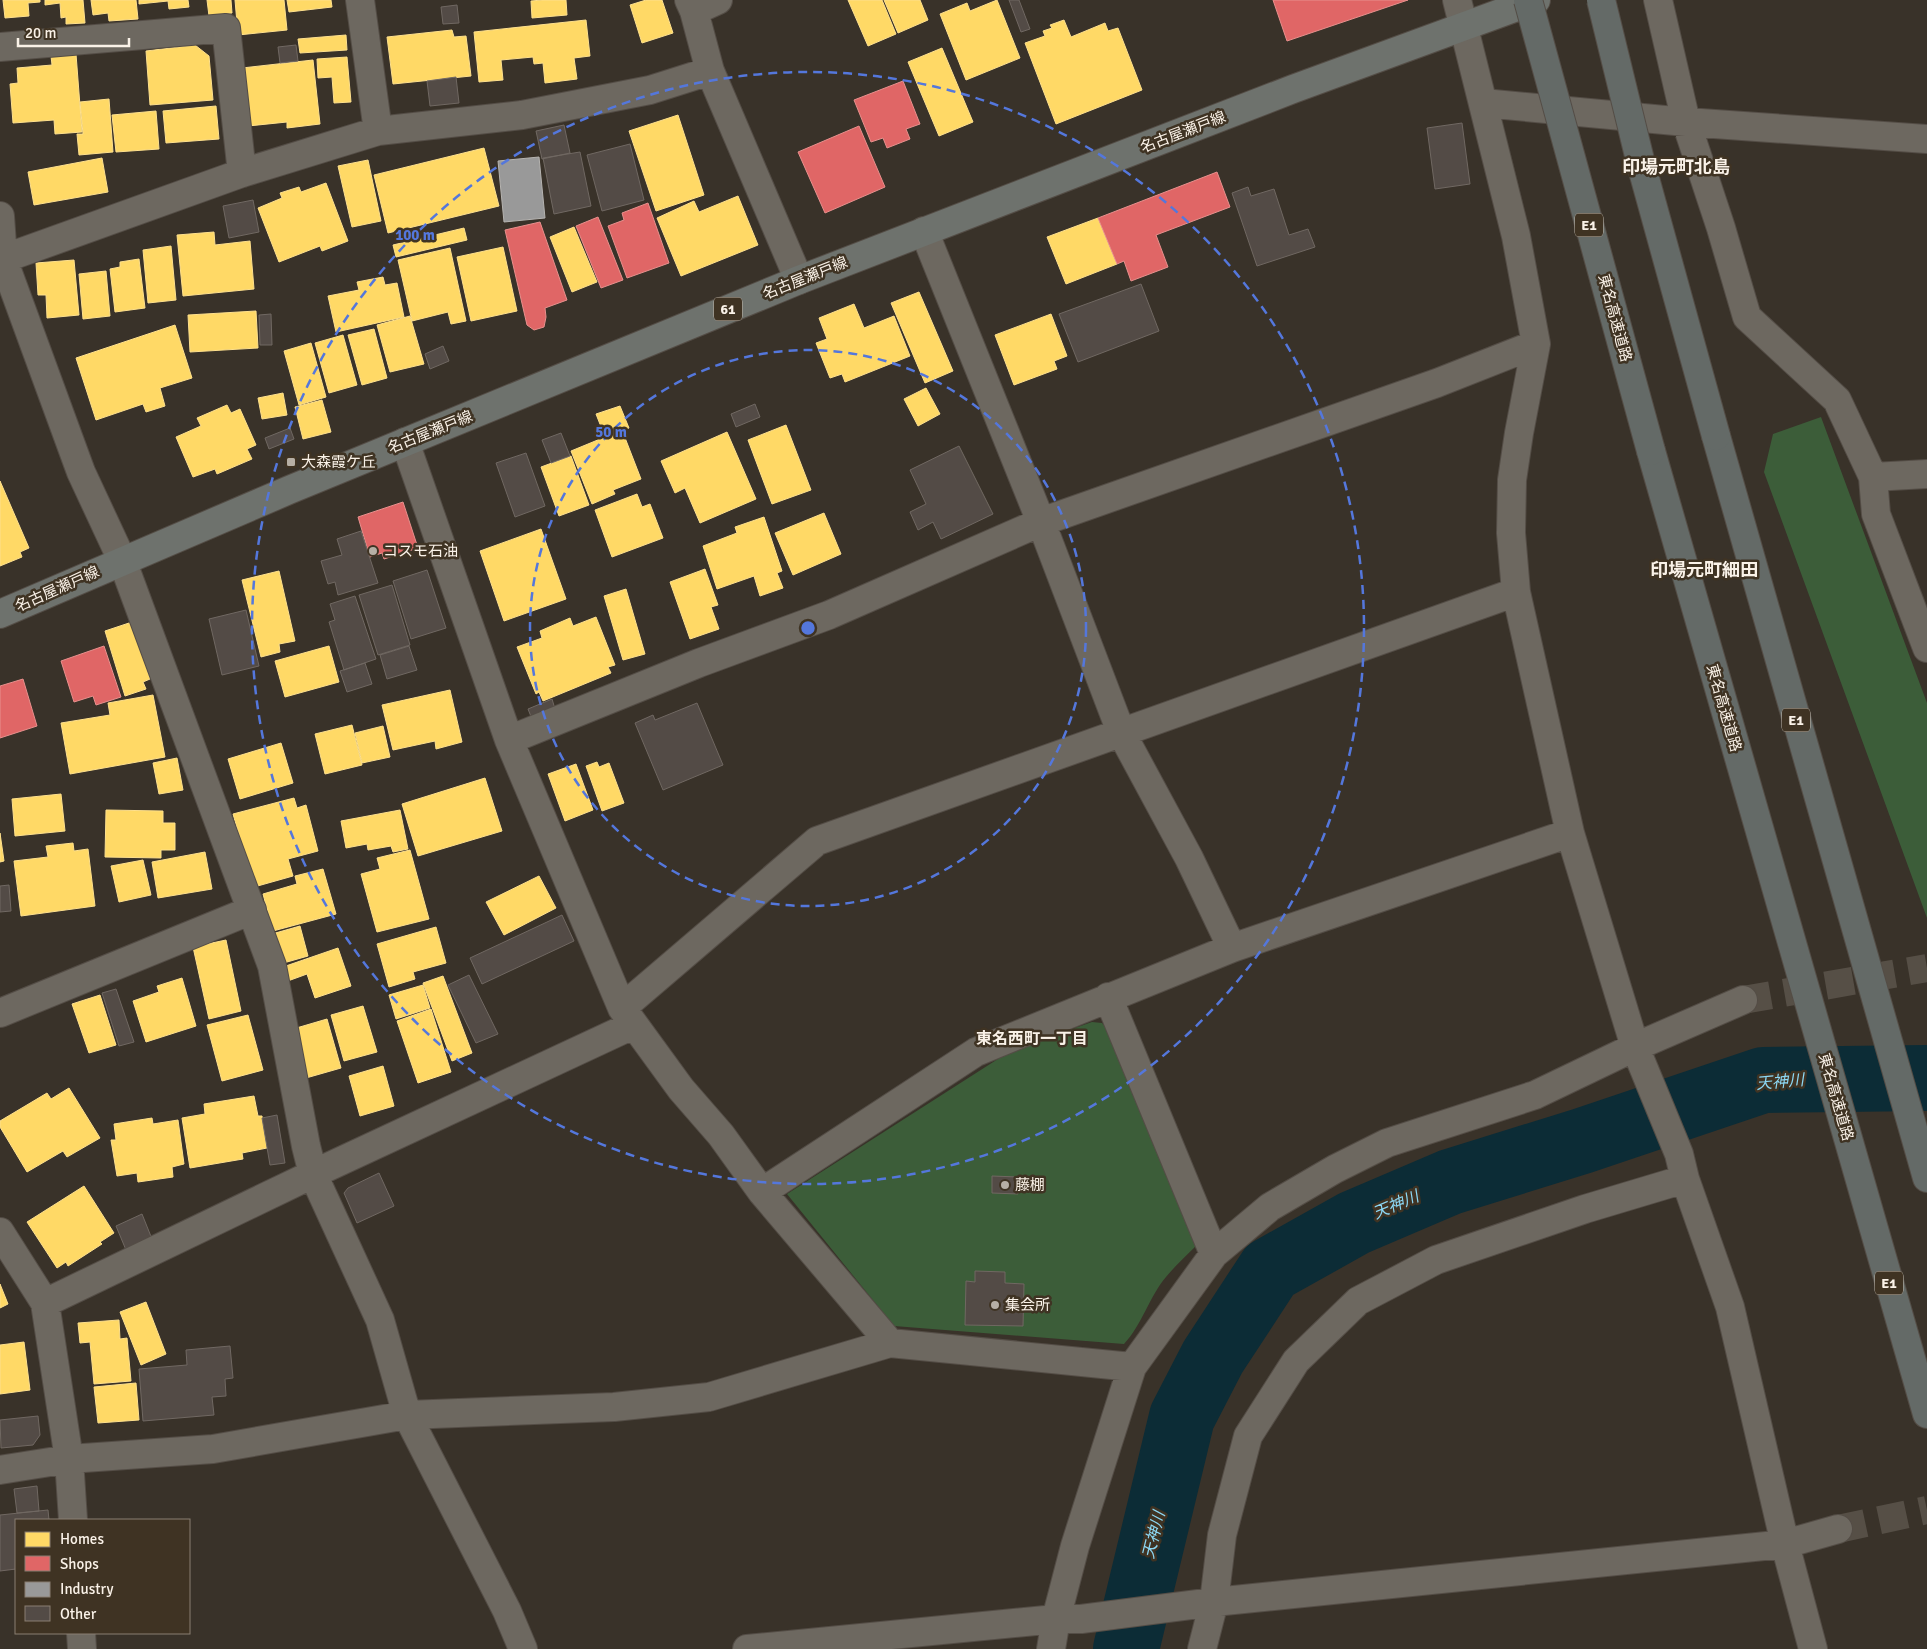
<svg xmlns="http://www.w3.org/2000/svg" width="1927" height="1649" viewBox="0 0 1927 1649" font-family="Signika,'Noto Sans JP',sans-serif">
<style>
.green{fill:#3c5d39}
.homes{fill:#ffd966;stroke:#fee08d}
.shops{fill:#e06666;stroke:#e8908d}
.industry{fill:#999;stroke:#b6b4b1}
.lines{fill:none;stroke-linecap:round;stroke-linejoin:round}
.river{stroke:#0c2c36;stroke-width:66}
.building{fill:#534b46;stroke:#706862}
.street-tunnel{stroke:#564f46;stroke-width:28;stroke-dasharray:28 14;stroke-linecap:butt}
.street-casing{stroke:#544d46;stroke-width:30}
.primary-casing{stroke:#544d46;stroke-width:30}
.highway-casing{stroke:#544d46;stroke-width:30}
.street{stroke:#6d6860;stroke-width:28}
.primary{stroke:#6e726d;stroke-width:28}
.highway{stroke:#646a67;stroke-width:28}
.highway-bridge-casing{stroke:#544d46;stroke-width:30;stroke-linecap:butt}
.highway-bridge{stroke:#646a67;stroke-width:28}
.ring{fill:none;stroke:#5477dc;stroke-width:2.5;stroke-dasharray:9 6}
.poi-dot{fill:#b6afa5;stroke:#3f3323;stroke-width:2}
.labels{text-anchor:middle;dominant-baseline:central;stroke-width:5;stroke-linejoin:round;paint-order:stroke}
.shield{fill:#3f3323;stroke:#c2b9ad;stroke-width:1}
.shield-label{font-size:14px;font-weight:bold;fill:#faf2e8}
.street-label{font-size:15px;fill:#faf2e8;stroke:#3f3323}
.poi-label{font-size:15px;fill:#faf2e8;stroke:#3f3323;text-anchor:start}
.neighbourhood-label{font-size:16px;font-weight:bold;fill:#faf2e8;stroke:#3f3323}
.water-label{font-size:16px;font-style:italic;fill:#8cd8f5;stroke:#3f3323}
.quarter-label{font-size:18px;font-weight:bold;fill:#faf2e8;stroke:#3f3323}
.centre{fill:#5477dc;stroke:#3f3323;stroke-width:2.5}
.ring-label{font-size:15px;text-anchor:middle;font-weight:bold;fill:#5477dc;stroke:#3f3323;stroke-width:5;stroke-linejoin:round;paint-order:stroke}
</style>
<rect width="100%" height="100%" fill="#393229"/>
<path class="green" d="M 1821,417 L 1927,703 L 1927,918 L 1764,472 L 1773,434 Z
M 1092,1022 L 1102,1023 L 1109,1031 L 1196,1246 C 1186,1256 1175,1266 1166,1277 C 1149,1297 1142,1325 1124,1344 L 894,1326 L 787,1194 L 1012,1050 Z"/>
<path class="homes" d="M 3,0 L 40,0 L 40,2 L 28,3 L 29,16 L 5,18 Z
M 45,0 L 83,0 L 85,23 L 66,24 L 66,17 L 61,18 L 60,3 L 45,5 Z
M 91,0 L 136,0 L 138,19 L 109,21 L 108,13 L 93,15 Z
M 139,0 L 188,0 L 189,7 L 169,9 L 168,1 L 139,4 Z
M 207,0 L 231,0 L 232,13 L 209,16 Z
M 235,0 L 284,0 L 287,30 L 238,35 Z
M 287,0 L 331,0 L 332,7 L 289,12 Z
M 542,0 L 566,0 L 567,15 L 532,18 L 531,1 Z
M 646,0 L 662,0 L 673,33 L 642,43 L 630,5 Z
M 848,0 L 882,0 L 896,34 L 868,46 Z
M 884,0 L 920,0 L 928,20 L 898,33 Z
M 997,0 L 1020,58 L 966,80 L 940,14 L 967,3 L 970,11 Z
M 586,20 L 590,56 L 574,58 L 577,79 L 545,83 L 543,63 L 534,64 L 533,57 L 501,60 L 503,80 L 479,82 L 474,32 Z
M 1064,20 L 1071,37 L 1105,23 L 1108,31 L 1118,28 L 1142,90 L 1056,124 L 1025,43 L 1045,36 L 1043,31 L 1052,28 L 1050,25 Z
M 452,30 L 454,37 L 466,36 L 471,76 L 393,84 L 387,37 Z
M 346,35 L 347,50 L 300,53 L 298,39 Z
M 195,45 L 209,56 L 213,100 L 150,105 L 146,51 Z
M 942,48 L 973,122 L 939,136 L 908,62 Z
M 76,54 L 82,132 L 55,134 L 54,120 L 13,123 L 10,84 L 18,83 L 17,68 L 52,65 L 51,56 Z
M 347,57 L 351,102 L 334,103 L 332,77 L 318,78 L 317,59 Z
M 313,60 L 320,124 L 287,128 L 287,122 L 248,126 L 242,68 Z
M 109,99 L 113,152 L 79,155 L 77,134 L 83,134 L 80,102 Z
M 216,106 L 219,139 L 166,143 L 163,111 Z
M 156,111 L 159,149 L 116,152 L 112,115 Z
M 678,115 L 704,195 L 656,211 L 629,131 Z
M 484,148 L 499,206 L 388,233 L 374,175 Z
M 102,158 L 108,192 L 34,205 L 28,172 Z
M 368,160 L 381,221 L 352,227 L 338,166 Z
M 326,183 L 348,241 L 322,251 L 320,246 L 279,262 L 258,208 L 282,198 L 280,193 L 299,187 L 301,192 Z
M 738,196 L 758,245 L 681,276 L 657,218 L 694,201 L 699,212 Z
M 1098,218 L 1117,264 L 1066,284 L 1047,237 Z
M 574,227 L 597,282 L 572,292 L 550,237 Z
M 464,228 L 467,240 L 396,257 L 393,245 Z
M 214,232 L 215,245 L 250,241 L 254,289 L 183,296 L 177,235 Z
M 171,246 L 176,300 L 148,303 L 143,250 Z
M 503,247 L 517,311 L 471,321 L 457,257 Z
M 450,248 L 466,321 L 451,324 L 448,312 L 412,321 L 398,260 Z
M 139,259 L 145,308 L 115,312 L 110,269 L 120,267 L 120,262 Z
M 74,260 L 79,315 L 47,318 L 46,295 L 38,295 L 36,263 Z
M 106,271 L 110,316 L 83,319 L 79,274 Z
M 383,277 L 385,285 L 397,283 L 404,317 L 336,332 L 328,296 L 359,290 L 357,282 Z
M 919,292 L 953,371 L 925,383 L 891,303 Z
M 854,304 L 864,328 L 894,316 L 910,356 L 845,382 L 842,374 L 830,378 L 816,343 L 827,339 L 819,318 Z
M 256,311 L 258,348 L 190,352 L 188,315 Z
M 1051,314 L 1067,356 L 1054,361 L 1057,369 L 1014,385 L 995,335 Z
M 410,316 L 424,364 L 390,372 L 377,325 Z
M 175,325 L 192,378 L 160,388 L 165,406 L 146,412 L 143,404 L 96,420 L 76,358 Z
M 374,329 L 387,378 L 362,385 L 348,335 Z
M 343,335 L 357,385 L 329,393 L 315,343 Z
M 311,343 L 326,397 L 299,405 L 284,351 Z
M 926,388 L 940,414 L 918,426 L 904,399 Z
M 283,393 L 287,415 L 262,419 L 258,398 Z
M 322,400 L 331,432 L 303,439 L 295,407 Z
M 227,405 L 231,413 L 240,409 L 256,445 L 247,449 L 252,459 L 217,474 L 215,469 L 193,477 L 176,437 L 201,426 L 197,418 Z
M 620,406 L 629,428 L 605,437 L 596,414 Z
M 786,425 L 811,490 L 772,504 L 748,440 Z
M 622,430 L 641,479 L 613,490 L 615,494 L 592,504 L 571,451 Z
M 727,432 L 756,499 L 700,523 L 685,488 L 675,493 L 661,461 Z
M 571,456 L 589,505 L 559,516 L 541,467 Z
M 0,481 L 29,548 L 20,552 L 22,557 L 0,566 Z
M 637,494 L 642,507 L 650,504 L 663,538 L 612,557 L 595,510 Z
M 824,513 L 841,554 L 793,575 L 775,533 Z
M 764,517 L 782,571 L 777,573 L 783,588 L 760,596 L 754,576 L 717,589 L 703,546 L 737,533 L 735,527 Z
M 541,529 L 566,599 L 504,621 L 480,551 Z
M 705,569 L 718,605 L 711,607 L 719,629 L 690,639 L 670,582 Z
M 279,571 L 295,641 L 279,644 L 280,652 L 261,657 L 242,580 Z
M 626,589 L 645,654 L 623,660 L 604,596 Z
M 596,617 L 615,665 L 608,667 L 611,673 L 543,701 L 539,692 L 536,694 L 517,647 L 542,638 L 540,631 L 570,618 L 573,626 Z
M 132,622 L 150,679 L 143,682 L 146,689 L 125,696 L 105,631 Z
M 329,646 L 339,682 L 285,697 L 275,661 Z
M 450,690 L 462,742 L 436,749 L 435,741 L 393,750 L 382,705 Z
M 153,695 L 165,757 L 70,774 L 61,723 L 110,715 L 108,703 Z
M 352,725 L 362,765 L 325,774 L 315,734 Z
M 383,726 L 390,757 L 362,763 L 355,733 Z
M 281,743 L 293,783 L 240,799 L 228,759 Z
M 177,758 L 183,790 L 159,794 L 153,763 Z
M 597,762 L 599,767 L 609,763 L 624,803 L 602,811 L 586,766 Z
M 576,764 L 593,810 L 565,821 L 548,774 Z
M 485,778 L 502,831 L 418,856 L 402,804 Z
M 61,794 L 65,831 L 15,836 L 12,799 Z
M 294,798 L 297,808 L 306,805 L 318,851 L 288,859 L 293,876 L 254,887 L 233,814 Z
M 106,810 L 163,811 L 163,823 L 175,823 L 175,850 L 161,850 L 161,858 L 105,857 Z
M 400,810 L 408,849 L 393,852 L 391,846 L 368,850 L 367,844 L 346,848 L 341,821 Z
M 0,833 L 4,861 L 0,862 Z
M 73,843 L 74,851 L 88,849 L 95,906 L 21,916 L 14,861 L 48,857 L 46,846 Z
M 410,850 L 429,919 L 377,932 L 361,874 L 380,869 L 377,858 Z
M 205,852 L 212,889 L 158,898 L 152,862 Z
M 143,860 L 151,895 L 119,902 L 111,866 Z
M 323,869 L 336,914 L 273,931 L 263,894 L 297,884 L 295,876 Z
M 539,876 L 556,908 L 504,935 L 486,902 Z
M 300,926 L 308,956 L 280,964 L 272,934 Z
M 436,927 L 446,963 L 413,972 L 415,979 L 389,987 L 377,944 Z
M 226,940 L 241,1011 L 209,1019 L 193,947 Z
M 338,948 L 351,986 L 315,998 L 307,974 L 285,982 L 280,968 Z
M 443,976 L 472,1053 L 452,1061 L 423,983 Z
M 182,978 L 196,1026 L 146,1042 L 133,1001 L 159,992 L 157,986 Z
M 423,985 L 430,1008 L 396,1019 L 389,995 Z
M 100,995 L 116,1045 L 89,1053 L 72,1004 Z
M 363,1006 L 377,1052 L 344,1061 L 331,1015 Z
M 431,1009 L 451,1072 L 418,1083 L 397,1021 Z
M 248,1015 L 263,1070 L 222,1081 L 207,1025 Z
M 327,1019 L 341,1068 L 306,1078 L 293,1029 Z
M 383,1066 L 394,1106 L 360,1116 L 349,1076 Z
M 69,1088 L 100,1138 L 67,1157 L 63,1151 L 27,1172 L 0,1127 L 0,1121 L 47,1093 L 51,1099 Z
M 254,1096 L 258,1116 L 262,1116 L 267,1148 L 242,1153 L 243,1159 L 190,1168 L 182,1118 L 205,1114 L 204,1104 Z
M 152,1118 L 153,1124 L 178,1120 L 184,1164 L 172,1167 L 173,1177 L 138,1182 L 137,1173 L 117,1176 L 111,1140 L 116,1140 L 114,1124 Z
M 84,1186 L 114,1233 L 100,1242 L 102,1244 L 68,1266 L 66,1262 L 57,1268 L 27,1222 Z
M 0,1284 L 8,1304 L 0,1308 Z
M 146,1302 L 166,1354 L 141,1365 L 120,1312 Z
M 119,1320 L 120,1339 L 127,1338 L 131,1381 L 94,1384 L 90,1342 L 80,1343 L 78,1323 Z
M 24,1342 L 30,1390 L 0,1394 L 0,1345 Z
M 136,1383 L 139,1420 L 98,1423 L 94,1387 Z"/>
<path class="shops" d="M 1273,0 L 1408,0 L 1287,41 Z
M 903,81 L 920,124 L 906,129 L 910,139 L 887,148 L 883,138 L 871,142 L 854,100 Z
M 859,126 L 885,187 L 825,213 L 798,152 Z
M 1217,172 L 1230,207 L 1156,235 L 1168,267 L 1131,281 L 1124,261 L 1117,264 L 1098,218 Z
M 648,203 L 669,263 L 627,278 L 608,226 L 624,220 L 622,213 Z
M 598,217 L 623,280 L 601,288 L 576,226 Z
M 540,222 L 567,300 L 545,308 L 546,317 L 544,327 L 534,330 L 527,325 L 505,230 Z
M 403,502 L 418,548 L 384,559 L 382,553 L 370,557 L 358,517 Z
M 104,646 L 121,697 L 96,705 L 93,696 L 74,702 L 61,661 Z
M 23,679 L 37,726 L 0,738 L 0,686 Z"/>
<path class="industry" d="M 539,157 L 545,218 L 504,222 L 498,161 Z"/>
<g class="lines">
<path class="river" d="M 1126,1649 L 1182,1417 L 1213,1357 L 1270,1270 L 1354,1223 L 1450,1182 L 1582,1141 L 1763,1080 L 1927,1078"/>
</g>
<path class="building" d="M 1009,0 L 1019,0 L 1030,29 L 1021,32 Z
M 457,5 L 459,23 L 443,24 L 441,7 Z
M 296,45 L 298,61 L 280,63 L 278,47 Z
M 456,77 L 459,103 L 430,106 L 427,81 Z
M 1462,123 L 1470,184 L 1435,189 L 1427,128 Z
M 564,125 L 570,153 L 542,159 L 536,131 Z
M 630,144 L 644,200 L 602,211 L 587,155 Z
M 580,152 L 591,206 L 554,214 L 543,158 Z
M 1248,187 L 1251,196 L 1274,189 L 1289,235 L 1308,229 L 1315,247 L 1257,266 L 1232,193 Z
M 253,200 L 259,232 L 229,238 L 223,206 Z
M 1141,284 L 1159,331 L 1078,362 L 1059,314 Z
M 271,314 L 272,345 L 260,345 L 259,315 Z
M 443,346 L 449,361 L 430,369 L 425,354 Z
M 755,404 L 760,417 L 736,427 L 731,414 Z
M 290,428 L 294,439 L 269,449 L 265,438 Z
M 561,433 L 570,456 L 551,463 L 542,440 Z
M 959,446 L 993,514 L 941,539 L 933,522 L 918,530 L 910,512 L 926,504 L 910,470 Z
M 526,453 L 545,506 L 515,517 L 496,463 Z
M 361,531 L 378,583 L 338,595 L 335,582 L 328,584 L 321,561 L 342,555 L 337,539 Z
M 427,570 L 446,628 L 411,639 L 393,581 Z
M 392,585 L 410,645 L 378,655 L 359,595 Z
M 355,596 L 376,659 L 344,670 L 329,622 L 335,620 L 330,604 Z
M 246,610 L 259,666 L 222,675 L 209,619 Z
M 409,646 L 417,670 L 387,679 L 380,655 Z
M 365,663 L 372,684 L 347,692 L 340,671 Z
M 552,699 L 555,709 L 532,719 L 528,709 Z
M 697,703 L 723,765 L 663,790 L 635,723 L 653,715 L 655,720 Z
M 9,885 L 11,911 L 0,912 L 0,886 Z
M 562,915 L 574,941 L 482,984 L 470,958 Z
M 469,975 L 498,1034 L 476,1043 L 448,985 Z
M 116,989 L 134,1042 L 119,1046 L 102,993 Z
M 277,1115 L 285,1163 L 270,1165 L 262,1118 Z
M 379,1173 L 394,1206 L 357,1223 L 344,1193 L 348,1188 Z
M 992,1176 L 1018,1177 L 1018,1194 L 992,1193 Z
M 142,1214 L 152,1239 L 126,1250 L 116,1226 Z
M 975,1271 L 1005,1272 L 1005,1283 L 1024,1284 L 1023,1326 L 965,1325 L 966,1281 L 975,1282 Z
M 230,1346 L 233,1378 L 225,1379 L 226,1396 L 212,1397 L 214,1415 L 143,1421 L 139,1369 L 187,1365 L 186,1350 Z
M 38,1416 L 40,1435 L 33,1445 L 1,1448 L 0,1420 Z
M 37,1486 L 39,1511 L 17,1513 L 14,1489 Z
M 48,1510 L 49,1520 L 16,1520 L 16,1569 L 0,1571 L 0,1515 Z"/>
<g class="lines">
<path class="street-tunnel" d="M 1743,1000 L 1927,968
M 1838,1529 L 1927,1510"/>
<defs>
<path id="street" d="M 360,0 L 378,131
M 689,0 L 694,11 L 710,71 L 799,280
M 1457,0 L 1516,236 L 1536,344 L 1519,433 L 1512,480 L 1511,533 L 1516,592 L 1570,833 L 1635,1047 L 1679,1154 L 1685,1179 L 1730,1307 L 1785,1544 L 1813,1649
M 1658,0 L 1686,122 L 1721,228 L 1747,317 L 1837,400 L 1873,477 L 1876,514 L 1927,648
M 694,11 L 718,0
M 0,47 L 226,28 L 242,173
M 1483,103 L 1686,122 L 1927,139
M 0,216 L 3,259 L 81,472 L 122,560 L 272,966 L 306,1146 L 313,1174 L 380,1320 L 407,1415 L 507,1611 L 523,1649
M 924,231 L 1041,522 L 1121,732 L 1189,858 L 1232,948
M 0,260 L 242,173 L 378,131 L 522,115 L 650,90 L 710,71
M 405,442 L 509,740 L 622,1008 L 681,1089 L 721,1135 L 762,1192 L 890,1343
M 1873,477 L 1927,474
M 509,740 L 699,663 L 829,615 L 1041,522 L 1437,383 L 1536,344
M 1108,997 L 1214,1254
M 622,1008 L 817,841 L 1516,592
M 0,1013 L 252,910
M 762,1192 L 976,1052 L 1232,948 L 1570,833
M 0,1232 L 45,1303 L 69,1459 L 73,1520
M 45,1303 L 313,1174 L 633,1025
M 0,1470 L 69,1459 L 213,1449 L 407,1415 L 614,1407 L 709,1397 L 890,1343 L 1132,1367
M 81,1633 L 82,1649
M 747,1649 L 1056,1619 L 1081,1619 L 1214,1602 L 1785,1544 L 1838,1529
M 1051,1649 L 1056,1619 L 1075,1546 L 1132,1367 L 1214,1254 L 1270,1207 L 1335,1169 L 1387,1143 L 1535,1095 L 1635,1047 L 1743,1000
M 1202,1649 L 1214,1602 L 1222,1535 L 1248,1436 L 1296,1361 L 1358,1301 L 1436,1260 L 1585,1209 L 1685,1179"/>
<path id="primary" d="M 0,614 L 289,490 L 799,280 L 1293,89 L 1536,0"/>
<path id="highway" d="M 1716,436 L 1927,1178
M 1651,451 L 1927,1414"/>
</defs>
<use href="#street" class="street-casing"/>
<use href="#primary" class="primary-casing"/>
<use href="#highway" class="highway-casing"/>
<use href="#street" class="street"/>
<use href="#primary" class="primary"/>
<use href="#highway" class="highway"/>
<defs>
<path id="highway-bridge" d="M 1528,0 L 1651,451
M 1601,0 L 1641,164 L 1716,436"/>
</defs>
<use href="#highway-bridge" class="highway-bridge-casing"/>
<use href="#highway-bridge" class="highway-bridge"/>
</g>
<g class="ring">
<circle cx="808" cy="628" r="278"/>
<circle cx="808" cy="628" r="556"/>
</g>
<g class="poi-dot">
<rect x="286" y="457" width="10" height="10" rx="2.5"/>
<circle cx="373" cy="551" r="5"/>
<circle cx="1005" cy="1185" r="5"/>
<circle cx="995" cy="1305" r="5"/>
</g>
<g class="labels">
<g class="shield">
<rect x="1575" y="213.5" width="28" height="23" rx="4"/>
<rect x="714" y="297.5" width="28" height="23" rx="4"/>
<rect x="1782" y="708.5" width="28" height="23" rx="4"/>
<rect x="1875" y="1271.5" width="28" height="23" rx="4"/>
</g>
<g class="shield-label">
<text x="1589" y="225">E1</text>
<text x="728" y="309">61</text>
<text x="1796" y="720">E1</text>
<text x="1889" y="1283">E1</text>
</g>
<g class="street-label">
<text transform="translate(1183 132) rotate(-21)">名古屋瀬戸線</text>
<text transform="translate(805 278) rotate(-22)">名古屋瀬戸線</text>
<text transform="translate(1615 318) rotate(75)">東名高速道路</text>
<text transform="translate(430 432) rotate(-22)">名古屋瀬戸線</text>
<text transform="translate(57 589) rotate(-24)">名古屋瀬戸線</text>
<text transform="translate(1724 708) rotate(74)">東名高速道路</text>
<text transform="translate(1836 1097) rotate(74)">東名高速道路</text>
</g>
<g class="poi-label">
<text x="301" y="462">大森霞ケ丘</text>
<text x="383" y="551">コスモ石油</text>
<text x="1015" y="1185">藤棚</text>
<text x="1005" y="1305">集会所</text>
</g>
<g class="neighbourhood-label">
<text x="1032" y="1039">東名西町一丁目</text>
</g>
<g class="water-label">
<text transform="translate(1780 1082) rotate(-5)">天神川</text>
<text transform="translate(1396 1205) rotate(-23)">天神川</text>
<text transform="translate(1154 1535) rotate(-76)">天神川</text>
</g>
<g class="quarter-label">
<text x="1676" y="167">印場元町北島</text>
<text x="1704" y="570">印場元町細田</text>
</g>
</g>
<circle cx="808" cy="628" r="8" class="centre"/>
<g class="ring-label">
<text x="415" y="240">100 m</text>
<text x="611" y="437">50 m</text>
</g>
<rect x="15" y="1519" width="175" height="115" fill="#3f3323" stroke="#8a7f72"/>
<rect x="25" y="1532" width="25" height="15" fill="#ffd966" stroke="#8a7f72"/>
<text x="60" y="1544" font-size="15" fill="#faf2e8">Homes</text>
<rect x="25" y="1556" width="25" height="15" fill="#e06666" stroke="#8a7f72"/>
<text x="60" y="1569" font-size="15" fill="#faf2e8">Shops</text>
<rect x="25" y="1582" width="25" height="15" fill="#999999" stroke="#8a7f72"/>
<text x="60" y="1594" font-size="15" fill="#faf2e8">Industry</text>
<rect x="25" y="1606" width="25" height="15" fill="#534b46" stroke="#8a7f72"/>
<text x="60" y="1619" font-size="15" fill="#faf2e8">Other</text>
<path d="M18 38v8h111v-8" fill="none" stroke="#faf2e8" stroke-width="2.5"/>
<text x="25" y="38" font-size="15" fill="#faf2e8" stroke="#3f3323" stroke-width="4" paint-order="stroke">20 m</text>
</svg>
